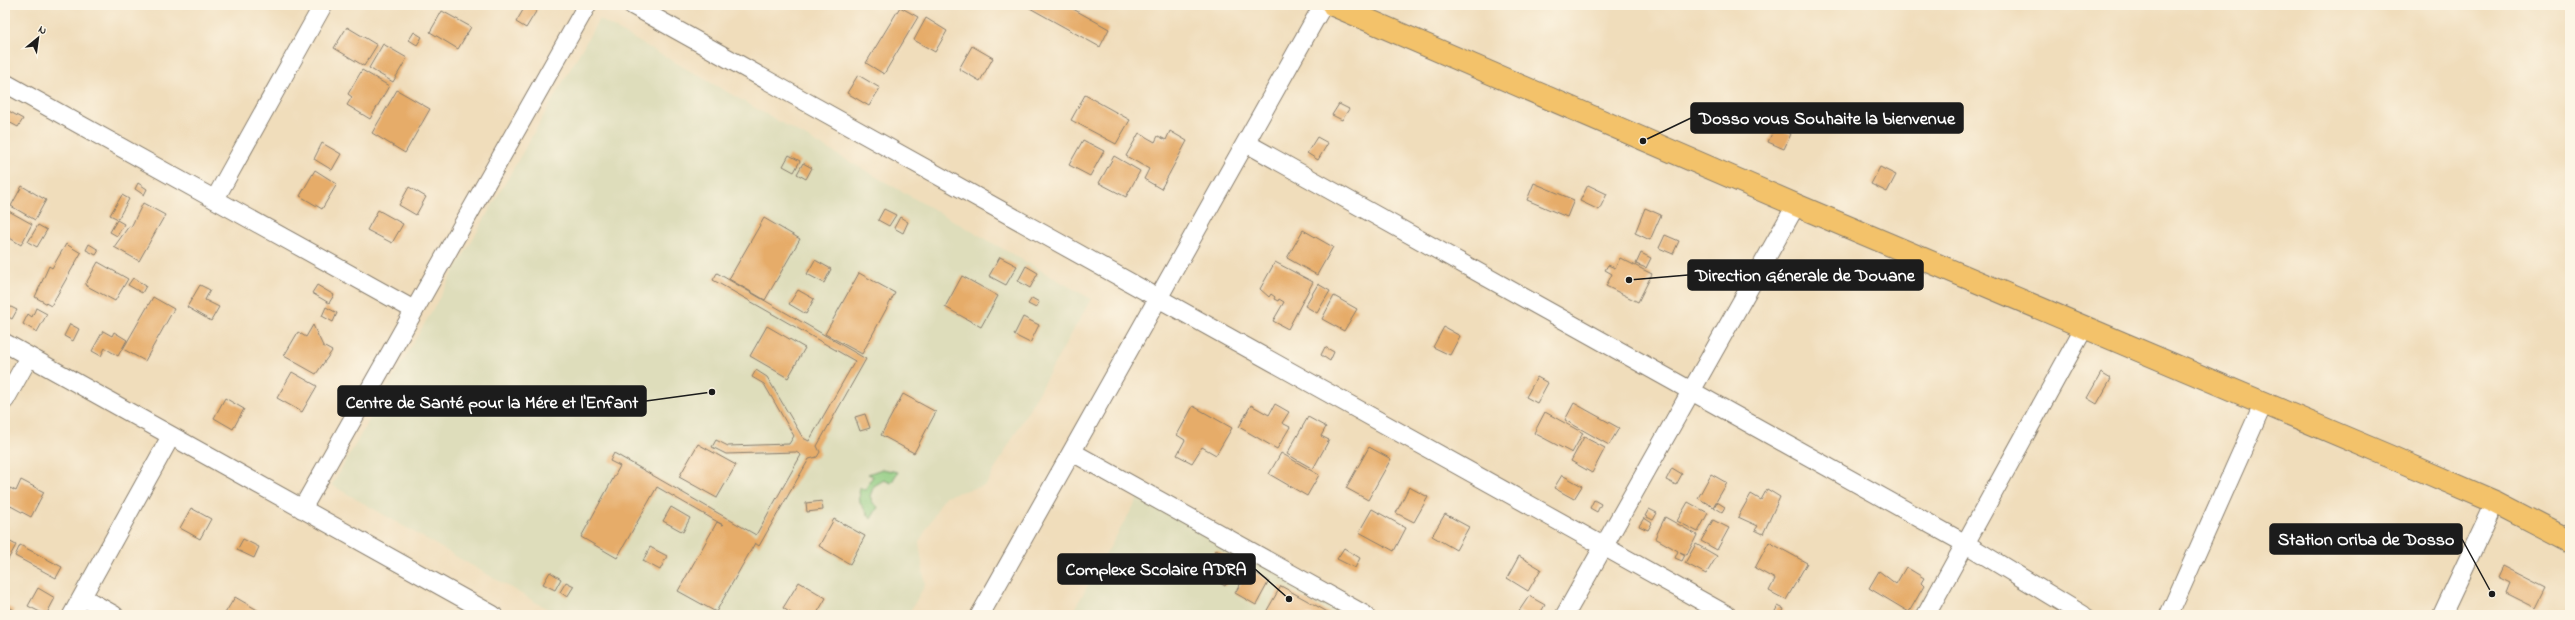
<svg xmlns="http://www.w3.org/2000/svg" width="2575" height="620" viewBox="0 0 2575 620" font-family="'Indie Flower',sans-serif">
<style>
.built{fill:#deddbb}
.green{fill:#8ecb80;stroke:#55744e}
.building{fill:#e6ac69}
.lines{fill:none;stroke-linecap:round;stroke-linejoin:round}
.minor-casing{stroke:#867c6c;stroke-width:20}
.highway-casing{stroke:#867c6c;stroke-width:24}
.minor{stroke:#fff;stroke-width:18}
.highway{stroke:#f3c26a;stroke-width:22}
.leader{fill:none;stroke:#1c1c1c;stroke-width:1.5}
.callout-dot{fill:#1c1c1c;stroke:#fcf5e5;stroke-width:1.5}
.callout{fill:#1c1c1c;stroke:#1c1c1c;stroke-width:1.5}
.callout-label{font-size:18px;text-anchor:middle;font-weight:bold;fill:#fff}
</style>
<rect width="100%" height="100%" fill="#fcf5e5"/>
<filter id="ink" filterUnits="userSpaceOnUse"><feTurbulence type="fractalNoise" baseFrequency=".025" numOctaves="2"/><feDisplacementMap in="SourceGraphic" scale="8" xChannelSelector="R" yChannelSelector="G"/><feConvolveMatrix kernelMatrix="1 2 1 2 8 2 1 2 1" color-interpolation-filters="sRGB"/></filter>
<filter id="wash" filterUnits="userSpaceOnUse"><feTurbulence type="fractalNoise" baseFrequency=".012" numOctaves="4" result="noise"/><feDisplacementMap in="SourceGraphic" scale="16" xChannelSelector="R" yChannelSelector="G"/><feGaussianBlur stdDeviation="0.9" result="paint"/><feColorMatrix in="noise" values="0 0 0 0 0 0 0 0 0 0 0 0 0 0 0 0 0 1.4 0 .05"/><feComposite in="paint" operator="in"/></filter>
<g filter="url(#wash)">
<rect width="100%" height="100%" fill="#f0ddbb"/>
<path class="built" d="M 599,19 L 1091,299 L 986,485 L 945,496 L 919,542 L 925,585 L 908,615 L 558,615 L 332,485 Z
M 1141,493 L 1352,615 L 1071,615 Z"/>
<path class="green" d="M 882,469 L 898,472 L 891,483 L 884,480 L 874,486 L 870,496 L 873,503 L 878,507 L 871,519 L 860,503 L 859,487 L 865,490 L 873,476 L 868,474 Z"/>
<g id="blocks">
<path class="building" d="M 526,5 L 540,5 L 526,28 L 516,22 Z
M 1029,5 L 1066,5 L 1109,29 L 1100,47 L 1028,7 Z
M 900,7 L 918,17 L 884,74 L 866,63 Z
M 442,11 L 471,27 L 458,49 L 430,32 Z
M 926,18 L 947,31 L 935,52 L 914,40 Z
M 347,27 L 377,45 L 364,66 L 334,48 Z
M 414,32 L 422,37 L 417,45 L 409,40 Z
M 383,44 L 407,58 L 393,82 L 369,68 Z
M 972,46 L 993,58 L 980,81 L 959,69 Z
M 362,70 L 389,86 L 370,119 L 347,105 L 352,97 L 348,94 Z
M 858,75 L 880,88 L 869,106 L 847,93 Z
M 397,90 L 430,109 L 405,153 L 372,133 Z
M 1085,95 L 1130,120 L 1116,144 L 1071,120 Z
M 1339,104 L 1349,109 L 1342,120 L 1332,115 Z
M 5,109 L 23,119 L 18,127 L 5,120 Z
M 1775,127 L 1791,134 L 1784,149 L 1768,142 Z
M 1170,131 L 1187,141 L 1161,189 L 1144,179 L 1149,169 L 1126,156 L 1139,133 L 1155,142 L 1158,136 L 1166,140 Z
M 1317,137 L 1328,143 L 1318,160 L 1307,153 Z
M 1083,140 L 1104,151 L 1090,176 L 1069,165 Z
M 322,143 L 341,154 L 332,170 L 314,159 Z
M 789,155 L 800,161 L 794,172 L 783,166 Z
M 1114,156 L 1140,171 L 1126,197 L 1099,183 Z
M 803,163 L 812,168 L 806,179 L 797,174 Z
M 1880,167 L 1896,175 L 1887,192 L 1871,184 Z
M 315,170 L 337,184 L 322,209 L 300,196 Z
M 138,183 L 147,189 L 144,195 L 135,189 Z
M 1534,183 L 1574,200 L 1567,217 L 1527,200 Z
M 1588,185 L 1607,194 L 1599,210 L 1580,201 Z
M 22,186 L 46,200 L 35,220 L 11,206 Z
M 409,187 L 426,197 L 416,215 L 399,205 Z
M 122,195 L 129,199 L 118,219 L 110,215 Z
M 143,203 L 165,215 L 139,261 L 114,247 L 129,226 L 131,227 Z
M 1645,208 L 1661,215 L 1650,240 L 1635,233 Z
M 5,209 L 32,224 L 21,245 L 5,235 Z
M 884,209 L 896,215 L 889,226 L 878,220 Z
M 378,210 L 403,224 L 392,243 L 367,230 Z
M 900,217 L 908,222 L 903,233 L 894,228 Z
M 764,218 L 800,239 L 765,300 L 729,279 Z
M 117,220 L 124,224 L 117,236 L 110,232 Z
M 38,225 L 47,230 L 37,247 L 28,242 Z
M 1303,230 L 1333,247 L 1317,275 L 1287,258 Z
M 1665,235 L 1679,241 L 1673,254 L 1659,248 Z
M 66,244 L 81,253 L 51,306 L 35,297 L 49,266 L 52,268 Z
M 89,244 L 99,250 L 96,255 L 86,250 Z
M 1641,253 L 1651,258 L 1646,268 L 1636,264 Z
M 1000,257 L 1017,266 L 1006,285 L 989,276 Z
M 1620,258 L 1652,274 L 1638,302 L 1606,286 L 1612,274 L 1605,270 L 1608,265 L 1615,268 Z
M 815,260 L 831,269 L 824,283 L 807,274 Z
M 98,262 L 128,279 L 115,301 L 85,285 Z
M 1275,262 L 1313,282 L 1288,329 L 1273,321 L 1284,302 L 1279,299 L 1278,301 L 1274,299 L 1275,297 L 1271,294 L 1269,297 L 1260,289 Z
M 1026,266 L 1038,273 L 1030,288 L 1018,281 Z
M 717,273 L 866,359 L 817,446 L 820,452 L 817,457 L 809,459 L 759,546 L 755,543 L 716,612 L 678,591 L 717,522 L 723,525 L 657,487 L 617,558 L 581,537 L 620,466 L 610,461 L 614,453 L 756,535 L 801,455 L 796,452 L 726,454 L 712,447 L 716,440 L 728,446 L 789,444 L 794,436 L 764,384 L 752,377 L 756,370 L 767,377 L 803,438 L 809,441 L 855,361 L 713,280 Z
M 859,273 L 895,293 L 862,354 L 825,334 Z
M 962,276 L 998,296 L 981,327 L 945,307 Z
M 133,278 L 146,286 L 142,293 L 128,285 Z
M 1318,284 L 1330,291 L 1317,313 L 1305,306 Z
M 200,285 L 210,290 L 205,300 L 219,307 L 211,321 L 187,307 Z
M 317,285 L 334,295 L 329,303 L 312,293 Z
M 798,290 L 814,299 L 806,314 L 789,304 Z
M 1334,296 L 1357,309 L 1344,331 L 1322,319 Z
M 153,297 L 174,309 L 145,361 L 123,349 Z
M 1032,298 L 1039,302 L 1036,308 L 1028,304 Z
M 5,304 L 17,310 L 12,319 L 5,315 Z
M 326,307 L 337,313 L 333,322 L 322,316 Z
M 36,308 L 47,314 L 37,332 L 23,324 L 28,314 L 32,317 Z
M 1023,317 L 1039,325 L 1030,343 L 1014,335 Z
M 70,324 L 79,329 L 73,341 L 64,336 Z
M 313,325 L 323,346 L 332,351 L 316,374 L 284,356 L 298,332 L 306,337 Z
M 767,326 L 805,348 L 788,378 L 750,356 Z
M 1444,327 L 1460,336 L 1450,355 L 1433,347 Z
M 103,331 L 112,336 L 114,332 L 127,340 L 118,356 L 105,348 L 101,356 L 92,351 Z
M 1325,347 L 1334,352 L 1330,361 L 1321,355 Z
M 292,372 L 317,386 L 302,412 L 277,398 Z
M 2101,373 L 2111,379 L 2097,404 L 2087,398 Z
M 1537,377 L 1548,383 L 1537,403 L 1526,397 Z
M 903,394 L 936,412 L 914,453 L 881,435 Z
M 225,398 L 244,409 L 233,429 L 214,418 Z
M 1574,403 L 1619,428 L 1609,445 L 1565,420 Z
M 1275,404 L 1289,412 L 1282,423 L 1290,427 L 1277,449 L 1239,427 L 1251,405 L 1269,415 Z
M 1193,406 L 1232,428 L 1216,455 L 1202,447 L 1192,463 L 1177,455 L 1185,440 L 1177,435 Z
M 1545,412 L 1583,433 L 1572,453 L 1534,433 Z
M 865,414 L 870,428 L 860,431 L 855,417 Z
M 1308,417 L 1326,427 L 1321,436 L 1329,440 L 1313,469 L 1287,454 Z
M 1584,437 L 1605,448 L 1592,473 L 1571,461 Z
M 698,444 L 736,465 L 717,498 L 679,477 Z
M 1369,447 L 1391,459 L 1368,500 L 1346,488 Z
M 1281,453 L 1319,475 L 1307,496 L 1269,474 Z
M 1672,468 L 1682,474 L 1676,485 L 1666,480 Z
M 1711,474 L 1727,483 L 1713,507 L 1698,498 Z
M 1562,475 L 1582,486 L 1574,499 L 1554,488 Z
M 21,480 L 44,492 L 31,517 L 5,503 L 10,488 L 16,491 Z
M 1409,487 L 1428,497 L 1414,522 L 1396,513 Z
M 1767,489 L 1780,497 L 1763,534 L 1755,530 L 1758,526 L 1738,517 L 1751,494 L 1761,500 Z
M 1594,500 L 1601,504 L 1597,512 L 1590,508 Z
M 822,501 L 823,510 L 807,512 L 806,503 Z
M 1688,502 L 1708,513 L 1698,532 L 1677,521 Z
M 1717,502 L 1725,507 L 1722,512 L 1714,507 Z
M 671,507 L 690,518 L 683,532 L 663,521 Z
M 191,508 L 211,519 L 200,539 L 180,528 Z
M 1372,509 L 1406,528 L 1394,551 L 1359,532 Z
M 1649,509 L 1657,513 L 1653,520 L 1645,516 Z
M 1445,514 L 1469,527 L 1456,550 L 1432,536 Z
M 1665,517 L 1697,535 L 1687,555 L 1680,552 L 1685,555 L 1682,561 L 1675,558 L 1678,551 L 1655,538 Z
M 1644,518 L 1652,523 L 1648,530 L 1639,526 Z
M 834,519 L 865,536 L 850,564 L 819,546 Z
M 1713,520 L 1729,528 L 1717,550 L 1701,541 Z
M 5,539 L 16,545 L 5,565 Z
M 243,539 L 259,547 L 254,558 L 237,550 Z
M 1769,542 L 1807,563 L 1786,600 L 1769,591 L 1775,579 L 1755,568 Z
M 1696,544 L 1717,556 L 1706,574 L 1685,563 Z
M 20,545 L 62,567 L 56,578 L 15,556 Z
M 650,547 L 667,556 L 660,570 L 643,561 Z
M 1344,548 L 1360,558 L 1355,568 L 1337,559 Z
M 1216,550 L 1239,562 L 1225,586 L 1203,574 Z
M 1519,556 L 1541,569 L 1528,591 L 1507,578 Z
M 2503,566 L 2546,588 L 2536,608 L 2506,593 L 2510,583 L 2498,577 Z
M 1906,567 L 1924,578 L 1921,583 L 1924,586 L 1909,612 L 1869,588 L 1879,571 L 1896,584 Z
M 1249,569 L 1269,581 L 1256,605 L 1235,593 Z
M 550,572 L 561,579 L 555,590 L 543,584 Z
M 566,582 L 574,586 L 567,597 L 560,592 Z
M 799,582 L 826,598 L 816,615 L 794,615 L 783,608 Z
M 1281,586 L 1333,615 L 1271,615 L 1266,612 Z
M 38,588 L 55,598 L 46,615 L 28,606 Z
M 1529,596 L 1545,605 L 1539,615 L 1526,615 L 1519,611 Z
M 235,597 L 266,615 L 224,615 Z
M 5,605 L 14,610 L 11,615 L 5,615 Z
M 1778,606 L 1784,609 L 1781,615 L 1774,613 Z"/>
</g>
</g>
<g filter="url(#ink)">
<use href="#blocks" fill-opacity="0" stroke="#867c6c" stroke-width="1"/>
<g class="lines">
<defs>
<path id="minor" d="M 632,5 L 1727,615
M 5,83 L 414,310
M 1246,143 L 1966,544 L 2083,615
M 215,199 L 323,5
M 5,343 L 493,615
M 5,400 L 29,357
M 1072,452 L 1365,615
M 302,509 L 587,5
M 82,597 L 114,615
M 72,615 L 171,436
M 980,615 L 1323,5
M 1565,615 L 1796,205
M 1926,615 L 2085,326
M 2169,615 L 2263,404
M 2442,615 L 2495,502"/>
<path id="highway" d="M 1333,5 L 1796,205 L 2391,457 L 2495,502 L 2570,541"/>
</defs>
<use href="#minor" class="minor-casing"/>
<use href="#highway" class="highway-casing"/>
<use href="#minor" class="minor"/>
<use href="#highway" class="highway"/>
</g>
</g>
<path class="leader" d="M1643 141L1691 118M1629 280L1688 275M712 392L646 401M2492 594L2462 539M1289 599L1255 569"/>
<g class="callout-dot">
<circle cx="1643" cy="141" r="4"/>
<circle cx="1629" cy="280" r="4"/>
<circle cx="712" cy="392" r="4"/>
<circle cx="2492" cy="594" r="4"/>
<circle cx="1289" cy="599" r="4"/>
</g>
<g class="callout">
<rect x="1691" y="103" width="272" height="30" rx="4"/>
<rect x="1688" y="260" width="235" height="30" rx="4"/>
<rect x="338" y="386" width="308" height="30" rx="4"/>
<rect x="2270" y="524" width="192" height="30" rx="4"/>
<rect x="1058" y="554" width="197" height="30" rx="4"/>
</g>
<g class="callout-label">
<text x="1827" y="124">Dosso vous Souhaite la bienvenue</text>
<text x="1805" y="281">Direction Génerale de Douane</text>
<text x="492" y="408">Centre de Santé pour la Mére et l'Enfant</text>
<text x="2366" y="545">Station Oriba de Dosso</text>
<text x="1156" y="575">Complexe Scolaire ADRA</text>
</g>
<rect width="2575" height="620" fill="none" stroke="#fcf5e5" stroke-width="20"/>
<g transform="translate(38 38) rotate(29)" stroke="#fcf5e5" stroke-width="3" paint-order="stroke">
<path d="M0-3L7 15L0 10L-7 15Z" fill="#1c1c1c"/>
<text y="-6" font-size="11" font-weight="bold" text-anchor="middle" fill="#1c1c1c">N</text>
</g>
</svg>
